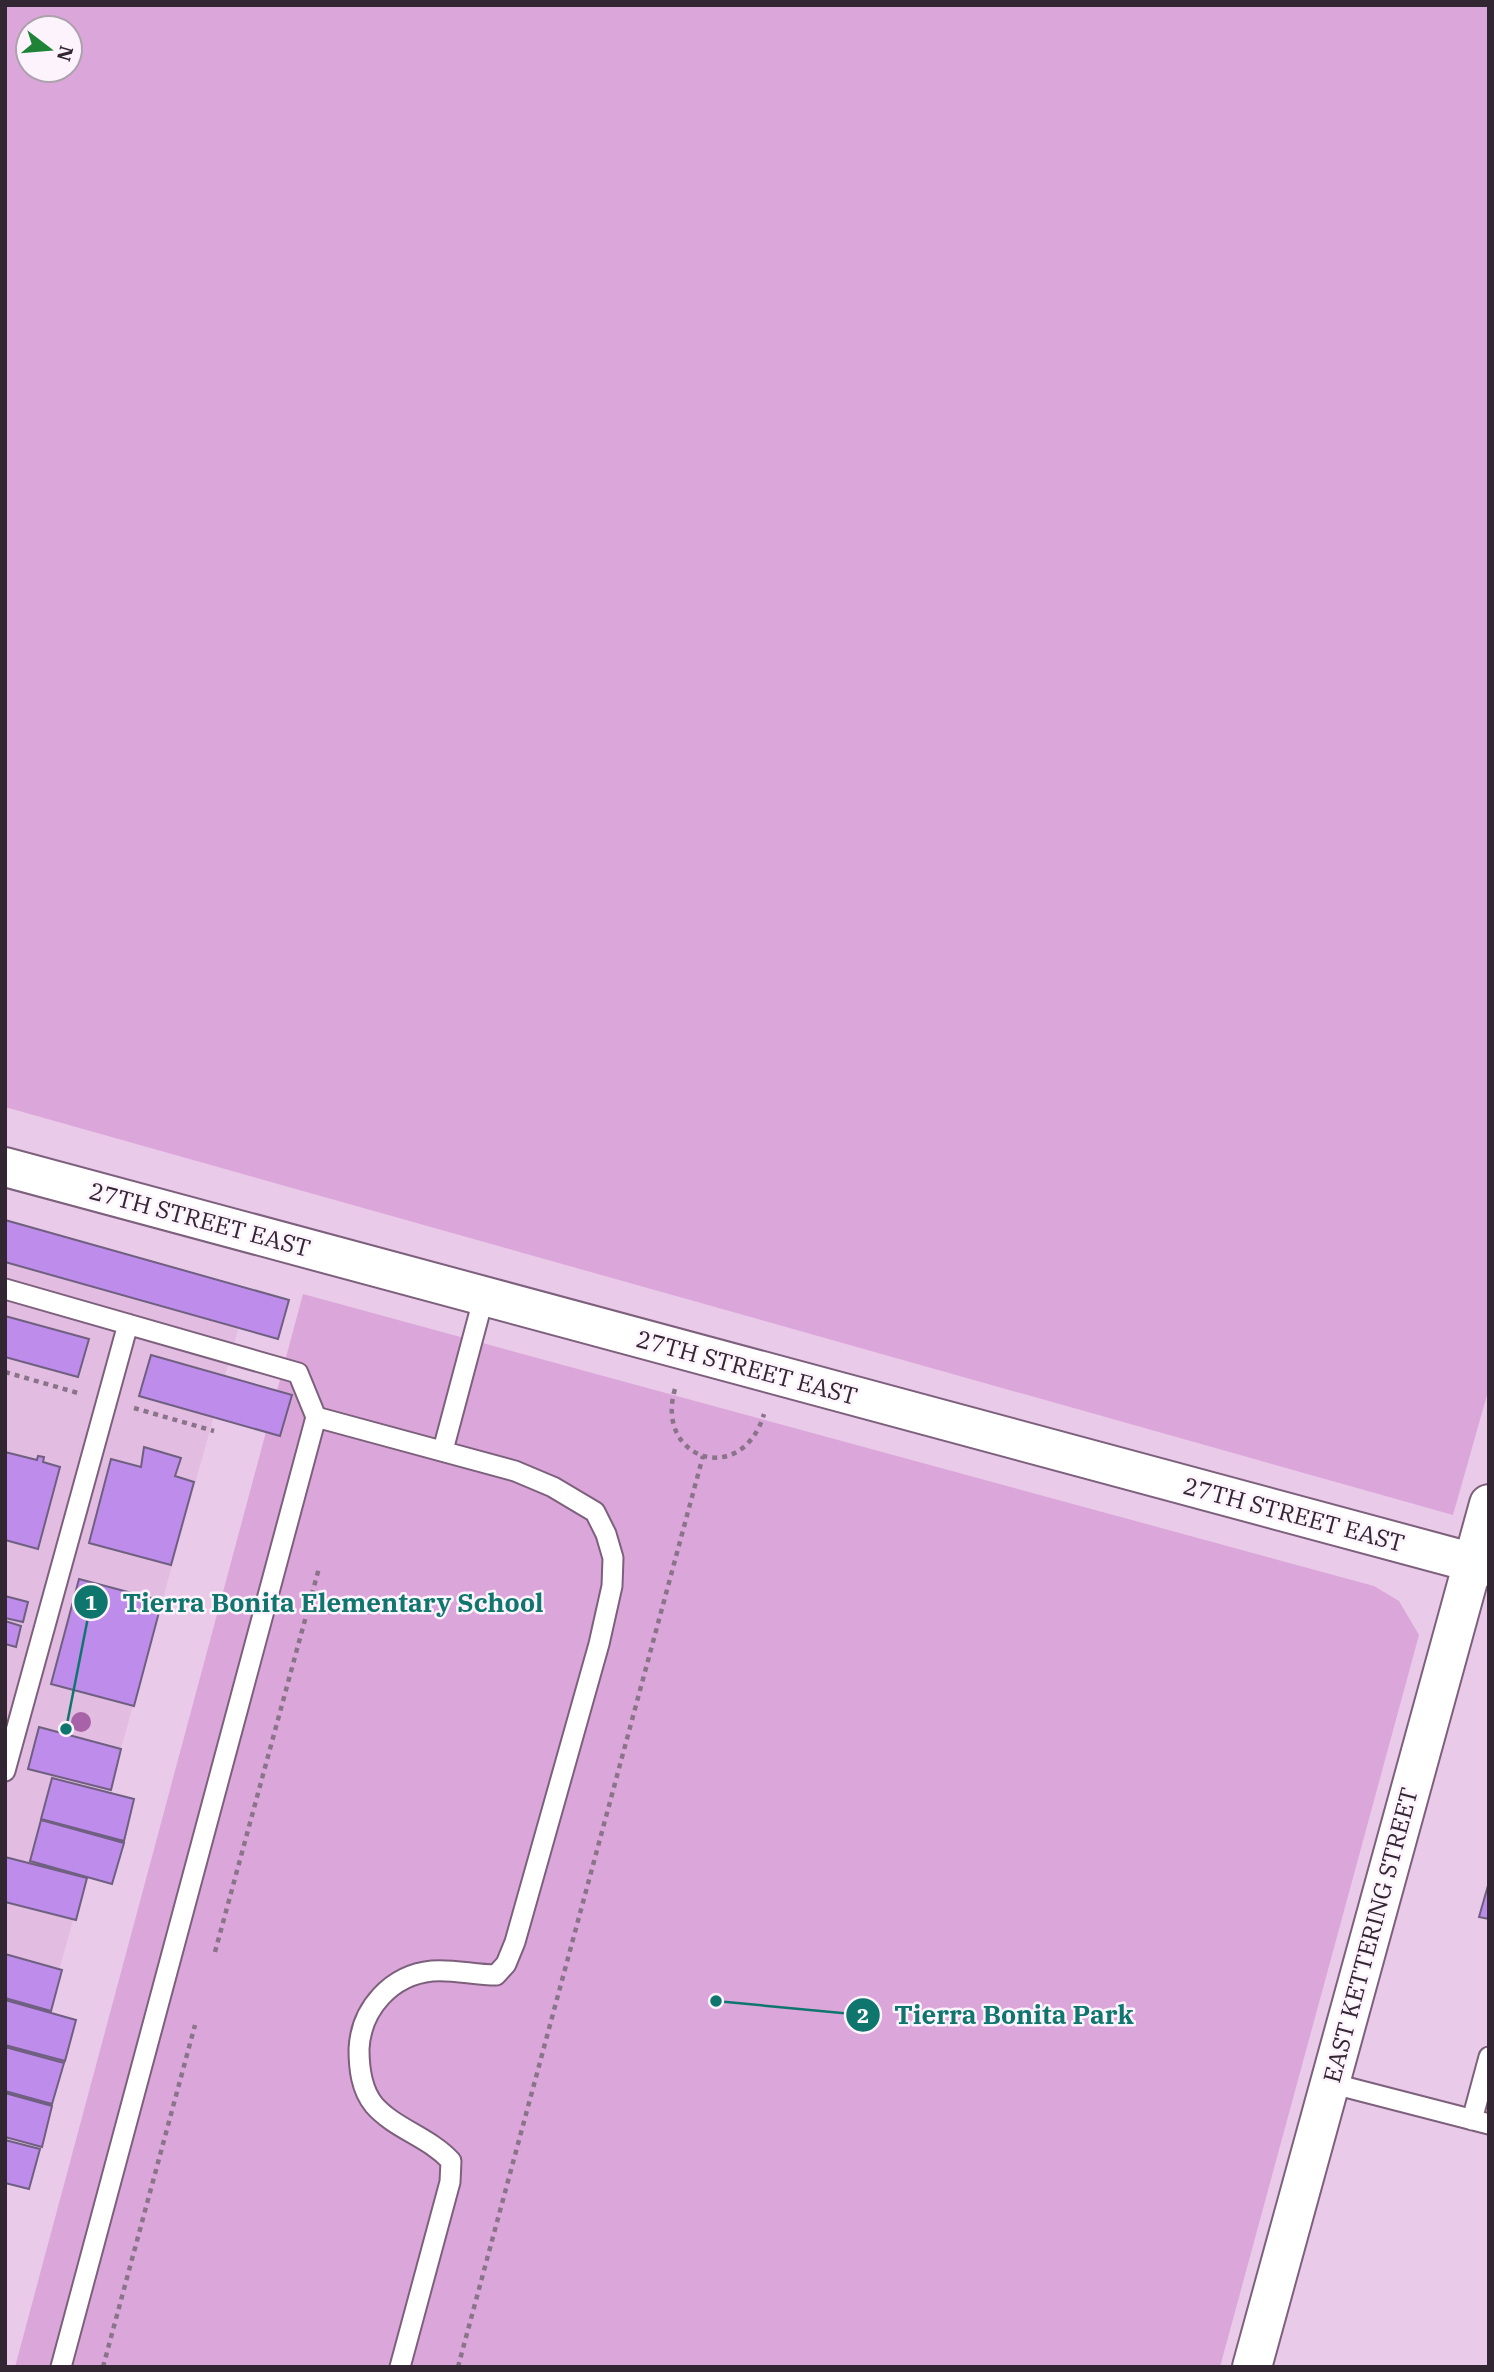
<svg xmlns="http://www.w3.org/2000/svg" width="1494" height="2372" viewBox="0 0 1494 2372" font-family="'IBM Plex Serif',serif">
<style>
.built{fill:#e2bde1}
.green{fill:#dba7da;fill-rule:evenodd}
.building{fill:#be8deb;stroke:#6f5f80;stroke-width:2}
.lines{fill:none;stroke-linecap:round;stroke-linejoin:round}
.service-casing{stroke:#7c607c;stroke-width:23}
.minor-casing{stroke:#7c607c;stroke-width:42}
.path{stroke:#8a7489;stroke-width:4.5;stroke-dasharray:5 5;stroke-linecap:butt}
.service{stroke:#fff;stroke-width:19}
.minor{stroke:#fff;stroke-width:38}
.tree{fill:#a762a8}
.labels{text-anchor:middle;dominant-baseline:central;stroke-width:5;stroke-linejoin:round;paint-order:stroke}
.street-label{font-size:24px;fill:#322632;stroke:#fdf3fd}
.leader{fill:none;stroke:#0f766e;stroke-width:2.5}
.callout-dot{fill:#0f766e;stroke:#fdf3fd;stroke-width:2.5}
.mark-label{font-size:21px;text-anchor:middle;font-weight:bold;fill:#fff}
.callout-label{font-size:26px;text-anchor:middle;font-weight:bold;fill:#0f766e;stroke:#fdf3fd;stroke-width:5;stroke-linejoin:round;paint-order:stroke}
</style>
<rect width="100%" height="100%" fill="#eacae9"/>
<path class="built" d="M 5,1228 L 248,1294 L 5,2164 Z"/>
<path class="green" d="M 5,5 L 1489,5 L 1489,1388 L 1453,1515 L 5,1107 ZM 28,28 L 70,28 L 70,70 L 28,70 Z
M 303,1294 L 1374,1586 L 1399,1601 L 1419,1635 L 1220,2367 L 15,2367 Z"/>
<path class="building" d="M 5,1220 L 289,1300 L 278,1339 L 5,1262 Z
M 5,1316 L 89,1339 L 78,1377 L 5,1357 Z
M 151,1355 L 292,1395 L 280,1436 L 139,1396 Z
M 144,1447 L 181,1458 L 175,1476 L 194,1482 L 171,1565 L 89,1543 L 111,1459 L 141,1467 Z
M 5,1452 L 37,1460 L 38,1456 L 44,1457 L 43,1462 L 60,1467 L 38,1549 L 5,1540 Z
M 79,1579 L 162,1601 L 134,1706 L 51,1684 Z
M 5,1596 L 28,1602 L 23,1622 L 5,1618 Z
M 5,1621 L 21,1626 L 16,1647 L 5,1644 Z
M 39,1727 L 121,1749 L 111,1790 L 28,1769 Z
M 52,1778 L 134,1799 L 124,1841 L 41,1819 Z
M 41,1820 L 124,1843 L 112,1884 L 30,1861 Z
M 5,1857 L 87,1878 L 76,1920 L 5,1902 Z
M 1489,1882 L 1489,1919 L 1479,1917 Z
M 5,1954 L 62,1970 L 51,2011 L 5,1998 Z
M 5,2000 L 76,2020 L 65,2061 L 5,2045 Z
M 5,2047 L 64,2063 L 52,2104 L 5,2091 Z
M 5,2093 L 52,2106 L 42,2147 L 5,2137 Z
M 5,2140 L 40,2149 L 29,2189 L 5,2183 Z"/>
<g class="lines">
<defs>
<path id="service" d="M 5,1289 L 298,1373 L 316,1417
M 443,1450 L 484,1296
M 5,1771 L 128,1324
M 1330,2083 L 1489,2124
M 1472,2120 L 1489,2057
M 61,2367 L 316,1417 L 515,1471 L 553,1487 L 595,1512 L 606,1534 L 613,1558 L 612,1586 L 599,1644 L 515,1942 L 506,1964 L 496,1975 C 474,1975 453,1969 432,1971 C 391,1975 361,2009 359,2049 C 359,2068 361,2089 374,2105 C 395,2129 429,2137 451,2161 L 450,2182 L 400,2367"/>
<path id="minor" d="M 5,1167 L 1489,1567
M 1252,2367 L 1489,1504"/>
</defs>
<use href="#service" class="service-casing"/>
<use href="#minor" class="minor-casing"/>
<path class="path" d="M 5,1372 L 78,1393
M 675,1389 C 654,1460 742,1488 764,1414
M 134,1408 L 214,1431
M 215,1952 L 319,1568
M 103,2367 L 195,2025
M 458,2367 L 703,1456"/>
<use href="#service" class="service"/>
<use href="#minor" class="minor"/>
</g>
<circle class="tree" cx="81" cy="1722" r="10"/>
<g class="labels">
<g class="street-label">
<text transform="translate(200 1219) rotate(15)">27TH STREET EAST</text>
<text transform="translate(747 1367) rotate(15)">27TH STREET EAST</text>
<text transform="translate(1294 1514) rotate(15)">27TH STREET EAST</text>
<text transform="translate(1370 1935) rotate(-75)">EAST KETTERING STREET</text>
</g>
</g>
<path class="leader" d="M66 1729L91 1602M716 2001L863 2015"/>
<g class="callout-dot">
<circle cx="66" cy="1729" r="7"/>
<circle cx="716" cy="2001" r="7"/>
<circle cx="91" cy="1602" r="18"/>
<circle cx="863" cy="2015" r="18"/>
</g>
<g class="mark-label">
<text x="91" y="1610">1</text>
<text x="863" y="2023">2</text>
</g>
<g class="callout-label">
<text x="333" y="1612">Tierra Bonita Elementary School</text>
<text x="1014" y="2024">Tierra Bonita Park</text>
</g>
<rect width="1494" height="2372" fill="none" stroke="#322632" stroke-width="14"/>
<g transform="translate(49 49) rotate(106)"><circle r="33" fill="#fdf3fd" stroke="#aca1ac" stroke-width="2"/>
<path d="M0-5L12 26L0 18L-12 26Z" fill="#1f8337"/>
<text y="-10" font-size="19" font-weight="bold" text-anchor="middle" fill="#322632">N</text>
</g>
</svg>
